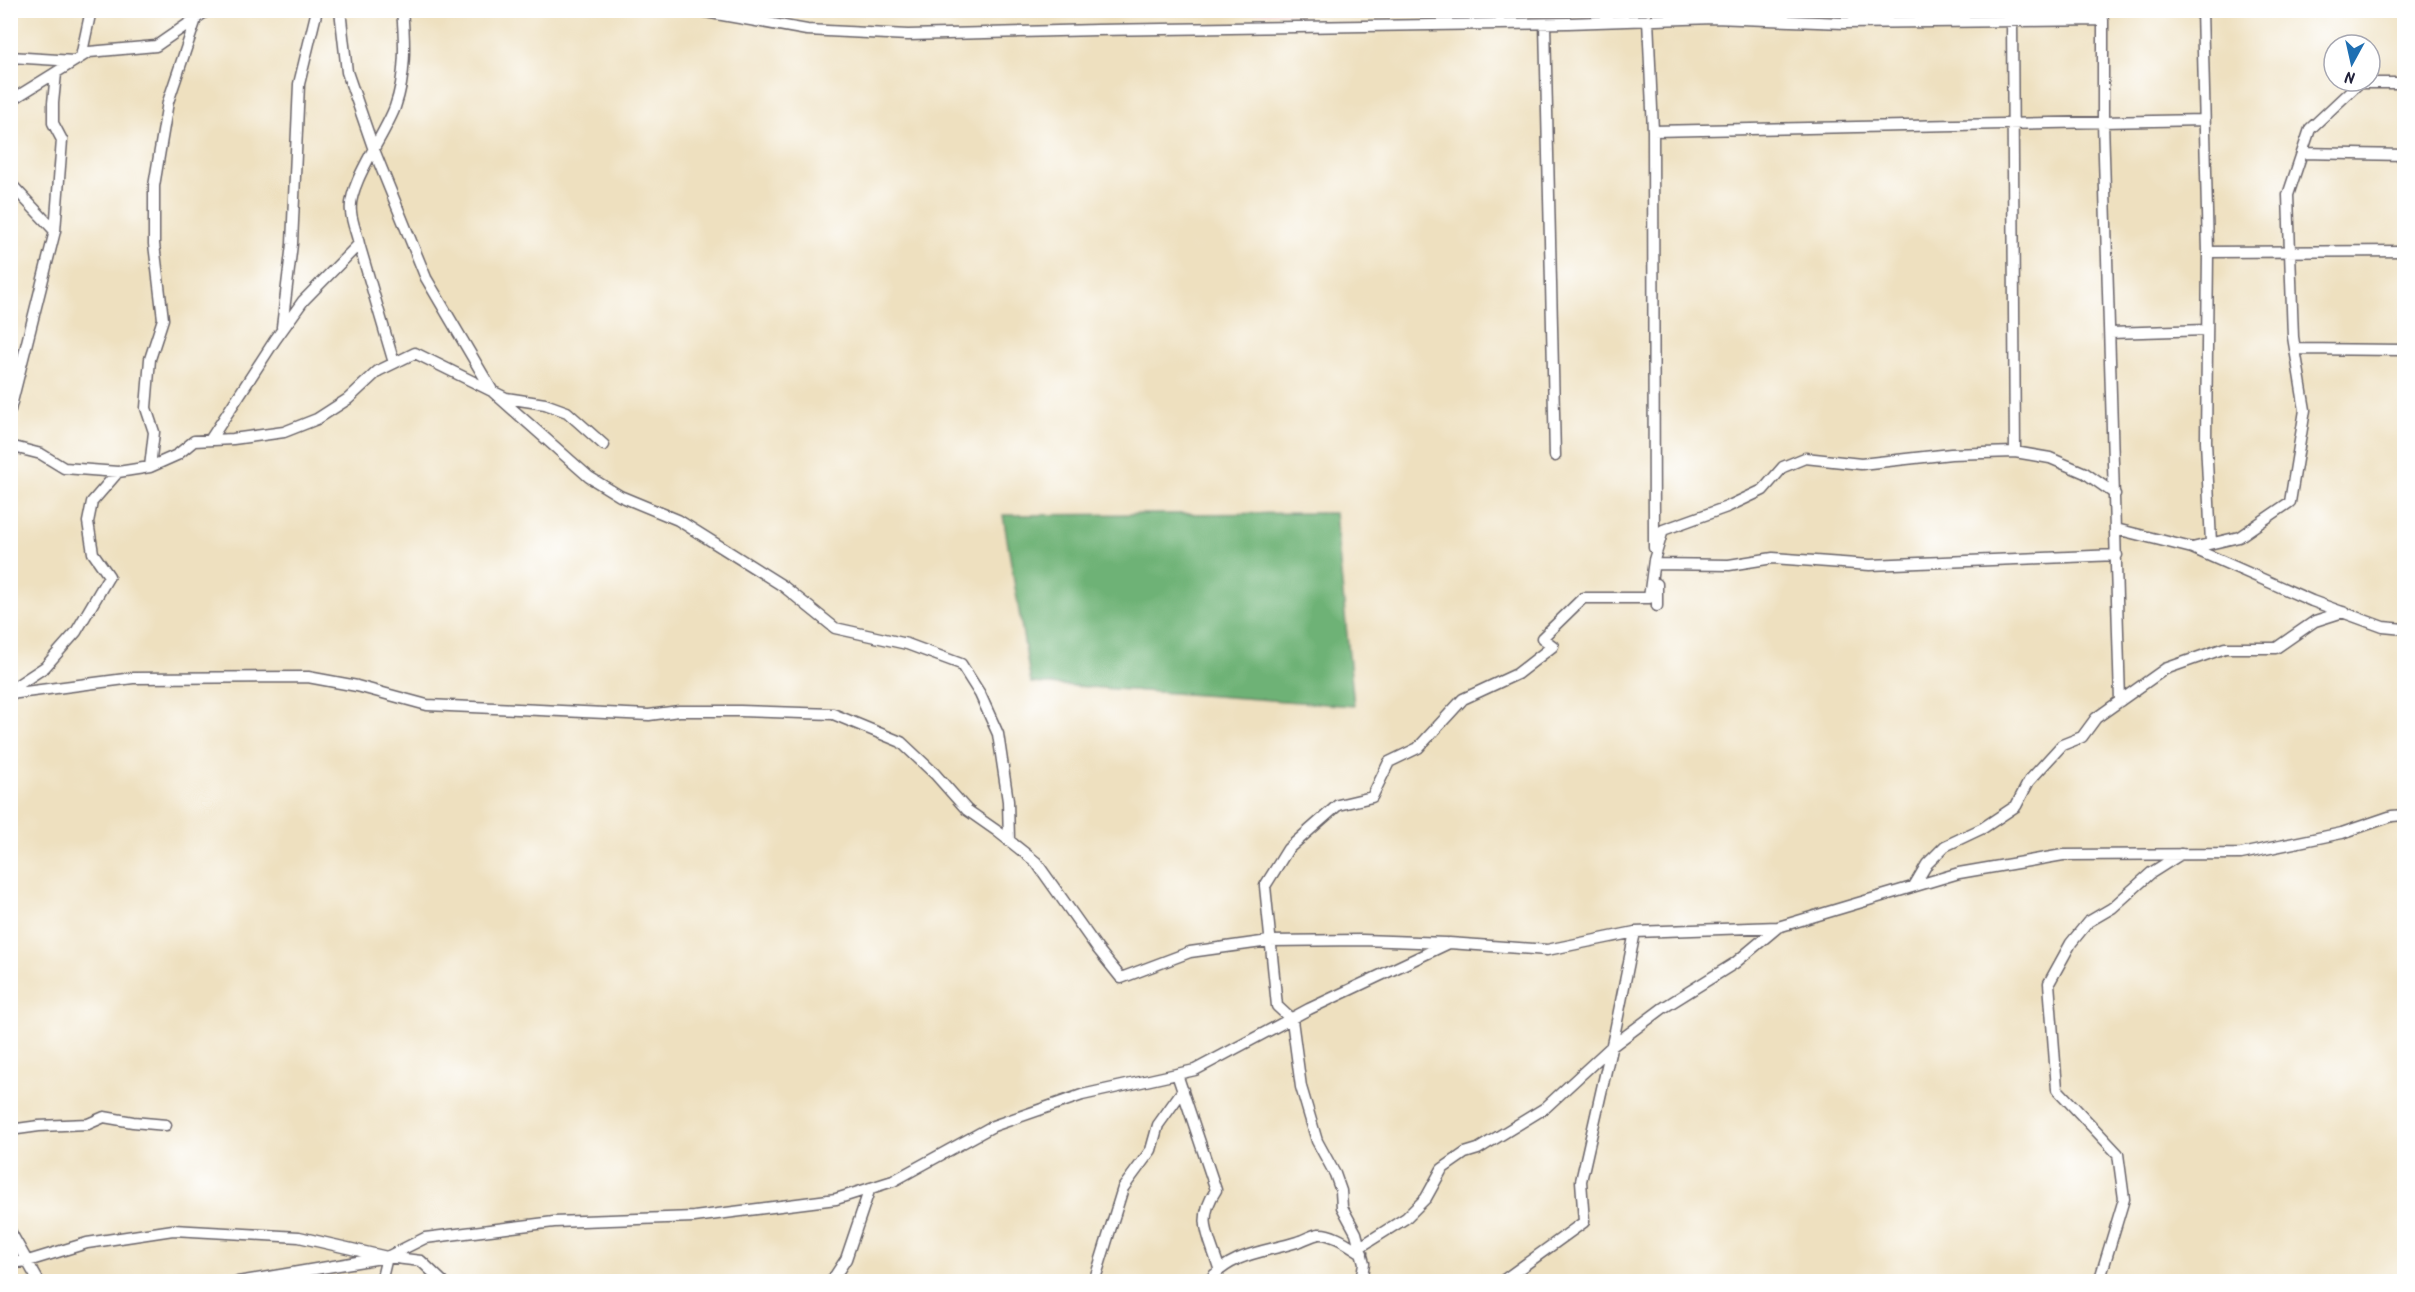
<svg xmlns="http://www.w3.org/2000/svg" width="2415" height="1292" viewBox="0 0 2415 1292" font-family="Kalam,sans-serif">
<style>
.built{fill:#f6cfd7}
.forest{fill:#6eb276;stroke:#486a58;stroke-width:1.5}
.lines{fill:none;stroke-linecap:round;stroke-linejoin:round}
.street-casing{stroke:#696469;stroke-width:13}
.street{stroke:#fff;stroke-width:10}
</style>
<rect width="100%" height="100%" fill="#fff"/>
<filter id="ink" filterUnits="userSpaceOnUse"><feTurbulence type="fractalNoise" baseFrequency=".0167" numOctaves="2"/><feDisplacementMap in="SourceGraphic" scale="12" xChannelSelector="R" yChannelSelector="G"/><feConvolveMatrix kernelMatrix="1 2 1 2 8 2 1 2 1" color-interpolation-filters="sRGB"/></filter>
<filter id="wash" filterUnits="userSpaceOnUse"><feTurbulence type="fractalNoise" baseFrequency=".008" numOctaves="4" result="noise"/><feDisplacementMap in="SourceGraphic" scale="24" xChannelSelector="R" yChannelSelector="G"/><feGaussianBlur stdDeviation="1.35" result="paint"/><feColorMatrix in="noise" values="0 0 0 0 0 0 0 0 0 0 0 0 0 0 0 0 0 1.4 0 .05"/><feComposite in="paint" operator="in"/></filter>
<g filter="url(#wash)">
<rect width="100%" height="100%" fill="#eee0bf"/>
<path class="built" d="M 1218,10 L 1479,10 L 1479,11 L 1218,14 Z"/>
<path class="forest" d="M 1335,513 L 1354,706 L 1031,683 L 1003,515 Z"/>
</g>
<g filter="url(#ink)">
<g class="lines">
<defs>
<path id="street" d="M 340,10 L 347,72 L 374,150 L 426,278 L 493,392 L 589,477 L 620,496 L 678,520 L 783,586 L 835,628 L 907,644 L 961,664 L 980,694 L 998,734 L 1008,801 L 1009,841
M 694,10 L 807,30 L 908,35 L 1097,30 L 1568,23 L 1714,18 L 1714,10
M 2202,10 L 2208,252 L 2404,251
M 1714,18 L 1844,23 L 2103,20 L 2103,122 L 2120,701
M 1648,20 L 1653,131 L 1654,548
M 2012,21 L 2015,452
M 1545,24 L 1555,456
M 10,57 L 74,61
M 81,57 L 91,10
M 10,101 L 89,52 L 156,46 L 208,10
M 1653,131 L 2204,120
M 2302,153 L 2404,155
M 10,183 L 55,231
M 359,244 L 394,363
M 2208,252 L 2206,441 L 2211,543
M 282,327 L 292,244 L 299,84 L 317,10
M 2110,333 L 2207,330
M 2295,349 L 2404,350
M 10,410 L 55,231 L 62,140 L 53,123 L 53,103 L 56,73
M 210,440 L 275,340 L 303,301 L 359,244 C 357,234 352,223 351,212 C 347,185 385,135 395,107 C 406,76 405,42 402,10
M 10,446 L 41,454 L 64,468 L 118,472 L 150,467 L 177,455 L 194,441 L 233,439 L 284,432 L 317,419 L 348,399 L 378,371 L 415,353 L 506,398 L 545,404 L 567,412 L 604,445
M 150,467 L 154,432 L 146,408 L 150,359 L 163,319 L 154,244 L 154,186 L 168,102 L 196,19
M 2116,529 L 2192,548 L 2312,601 L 2383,627 L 2404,629
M 2192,548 L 2239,537 L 2290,502 L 2305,410 L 2293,337 L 2288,195 L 2310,129 L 2359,83 L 2404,83
M 1657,564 L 1729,565 L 1773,558 L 1870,565 L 2117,555
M 1657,584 L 1657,606
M 10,690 L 45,667 L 76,632 L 109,576 L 93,553 L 88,522 L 92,502 L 118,472
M 10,694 L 133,678 L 308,677 L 357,686 L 427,705 L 649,715 L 679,711 L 740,711 L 833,714 L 901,742 L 935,774 L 967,810 L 997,831 L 1036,862 L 1097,948 L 1121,978 L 1190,952 L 1269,941 L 1362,940 L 1446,943
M 1914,886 L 1927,864 L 1945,846 L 1983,828 L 2016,806 L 2029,781 L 2062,745 L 2082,737 L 2096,718 L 2165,669 L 2225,648 L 2276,648 L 2315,621 L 2343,612
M 1177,1074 L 1216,1190 C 1196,1220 1209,1236 1219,1268
M 10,1130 L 39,1126 L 88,1124 L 104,1117 L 133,1122 L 166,1125
M 10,1231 L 39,1282
M 1360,1247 L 1406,1218 L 1426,1198 L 1442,1169 L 1465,1153 L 1478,1149 L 1545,1108 L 1611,1047 L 1663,1008 L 1735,963 L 1778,927
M 10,1263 L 28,1261 L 87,1243 L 173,1230 L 299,1237 L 387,1257 L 421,1261 L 443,1282
M 238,1282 L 387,1257 L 425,1238 L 554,1222 L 694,1217 L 836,1199 L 893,1181 L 993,1126 L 1082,1095 L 1195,1070 L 1309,1009 L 1449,943 L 1547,950 L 1635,932 L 1778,927 L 1959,873 L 2063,855 L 2241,854 L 2342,833 L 2392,816 L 2404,815
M 381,1282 L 387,1257
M 831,1282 L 846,1259 L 870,1188
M 1094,1282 L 1123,1188 L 1151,1150 L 1158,1125 L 1183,1090
M 1208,1282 C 1230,1253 1265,1252 1297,1242 C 1304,1240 1312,1235 1319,1234 C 1333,1233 1350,1246 1362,1253
M 1361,1282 L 1364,1263 L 1356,1233 L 1342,1207 L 1341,1191 L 1335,1174 L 1317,1141 L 1301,1087 L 1292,1020 L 1277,1006 L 1265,886 L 1288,849 L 1338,805 L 1372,797 L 1389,762 L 1418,748 L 1463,699 L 1517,674 L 1553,646 L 1542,638 L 1583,598 L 1649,598 L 1654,560 L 1663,530 L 1727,507 L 1763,490 L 1783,467 L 1805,458 L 1861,464 L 1951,454 L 2015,452 L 2050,458 L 2085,473 L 2115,494
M 1501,1282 L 1584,1222 L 1581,1181 L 1615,1031 L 1635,932
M 2099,1282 L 2124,1199 L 2118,1154 L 2057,1089 L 2049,983 L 2071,943 L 2088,922 L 2112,908 L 2151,873 L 2181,854"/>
</defs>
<use href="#street" class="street-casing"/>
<use href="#street" class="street"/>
</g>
</g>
<rect width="2415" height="1292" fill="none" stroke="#fff" stroke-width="36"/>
<g transform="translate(2352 63) rotate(188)"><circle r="28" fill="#ffffff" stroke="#a7a7b1" stroke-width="1.5"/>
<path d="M0-4.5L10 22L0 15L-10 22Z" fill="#1f6fb2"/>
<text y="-9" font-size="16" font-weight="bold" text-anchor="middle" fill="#22223b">N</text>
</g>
</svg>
